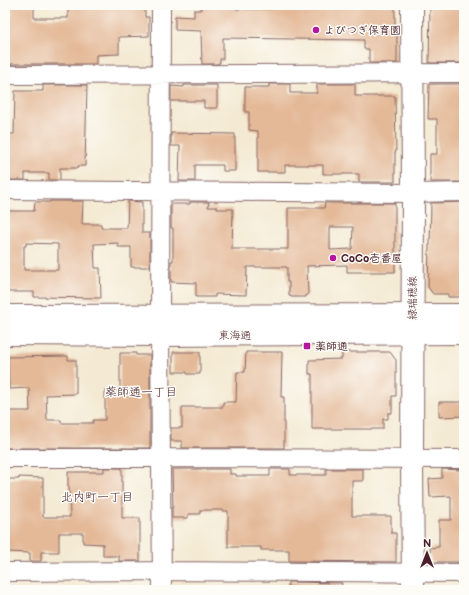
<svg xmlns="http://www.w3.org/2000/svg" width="469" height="595" viewBox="0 0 469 595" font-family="'Balsamiq Sans','Klee One',sans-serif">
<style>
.building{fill:#e4b998;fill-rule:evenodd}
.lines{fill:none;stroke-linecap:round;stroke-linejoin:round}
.minor-casing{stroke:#866666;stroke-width:20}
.secondary-casing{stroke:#866666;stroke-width:24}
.primary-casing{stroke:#866666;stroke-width:24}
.minor{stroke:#fff;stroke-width:18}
.secondary{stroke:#fff;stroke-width:22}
.primary{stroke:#fff;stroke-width:22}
.poi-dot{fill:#b5179e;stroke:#fdfcf7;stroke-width:1.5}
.labels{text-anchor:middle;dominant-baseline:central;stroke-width:3;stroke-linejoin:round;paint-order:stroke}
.poi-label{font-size:11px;font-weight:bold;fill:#4a1f2b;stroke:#fdfcf7;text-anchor:start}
.street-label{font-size:11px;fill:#4a1f2b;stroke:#fdfcf7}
.neighbourhood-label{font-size:12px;fill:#4a1f2b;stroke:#fdfcf7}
</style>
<rect width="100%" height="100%" fill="#fdfcf7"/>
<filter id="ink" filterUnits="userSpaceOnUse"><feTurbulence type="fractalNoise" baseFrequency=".025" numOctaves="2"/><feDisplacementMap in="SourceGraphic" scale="8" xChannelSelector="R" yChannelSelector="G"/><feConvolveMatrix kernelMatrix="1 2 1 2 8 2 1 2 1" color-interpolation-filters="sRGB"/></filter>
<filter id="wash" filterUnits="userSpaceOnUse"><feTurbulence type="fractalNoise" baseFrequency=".012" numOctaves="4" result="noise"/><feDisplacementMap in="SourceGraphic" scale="16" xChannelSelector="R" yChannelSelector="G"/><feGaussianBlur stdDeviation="0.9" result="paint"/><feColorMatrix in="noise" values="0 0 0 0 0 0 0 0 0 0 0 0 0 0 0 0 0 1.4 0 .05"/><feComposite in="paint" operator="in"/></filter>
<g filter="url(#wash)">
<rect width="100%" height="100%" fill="#f4ead3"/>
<g id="blocks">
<path class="building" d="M 5,5 L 34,5 L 34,18 L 68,18 L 68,5 L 145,5 L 145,17 L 149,17 L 149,36 L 119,37 L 119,54 L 96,55 L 96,64 L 5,64 Z
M 201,5 L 236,5 L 236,9 L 273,9 L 273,5 L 395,5 L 395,29 L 397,29 L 397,63 L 369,63 L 369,49 L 364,49 L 364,40 L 223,38 L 223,59 L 220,59 L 220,63 L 218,63 L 218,64 L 202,64 L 201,31 L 175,30 L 175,16 L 194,17 L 194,10 L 201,10 Z
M 430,5 L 464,5 L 464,63 L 429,63 Z
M 269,84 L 290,84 L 290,93 L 317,93 L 317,84 L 355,84 L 355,96 L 395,96 L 396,152 L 395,152 L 395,182 L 359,182 L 359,174 L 323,174 L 323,165 L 285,165 L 285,172 L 258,172 L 258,131 L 249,130 L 249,112 L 245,112 L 245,87 L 269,87 Z
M 429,84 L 464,84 L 464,182 L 431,182 L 431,178 L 430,178 L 430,154 L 437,154 L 437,119 L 428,119 Z
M 43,85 L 87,85 L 85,166 L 78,166 L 78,168 L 60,168 L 60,180 L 49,180 L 49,173 L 25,173 L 25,180 L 5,180 L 5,134 L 14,134 L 15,91 L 43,91 Z
M 184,85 L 217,85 L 217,108 L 204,108 L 204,101 L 171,101 L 171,86 L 184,87 Z
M 171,133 L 235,134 L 235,171 L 223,171 L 223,165 L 195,165 L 195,181 L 179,181 L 180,146 L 171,146 Z
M 50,201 L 83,201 L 82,224 L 101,224 L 101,228 L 127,228 L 128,201 L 142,202 L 142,233 L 150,233 L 150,267 L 131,267 L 131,247 L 118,247 L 118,243 L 94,244 L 95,268 L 100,268 L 101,298 L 34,297 L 34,292 L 5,292 L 5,211 L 34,211 L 35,202 L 50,202 ZM 26,243 L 58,244 L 58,270 L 24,270 L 24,246 L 26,246 Z
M 190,202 L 209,202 L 208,207 L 217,207 L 217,209 L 233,209 L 232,249 L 288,249 L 288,208 L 324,208 L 325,203 L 395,203 L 395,272 L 347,272 L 347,265 L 307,266 L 308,295 L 306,295 L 306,297 L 291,297 L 291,296 L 289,296 L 289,282 L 287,282 L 287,267 L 247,267 L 246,295 L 215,294 L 215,297 L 196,297 L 196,283 L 171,282 L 171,261 L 173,261 L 173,228 L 171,228 L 171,204 L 190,204 ZM 330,227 L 353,227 L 352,249 L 330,250 Z
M 464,202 L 464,297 L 448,297 L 448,294 L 433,294 L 428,287 L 429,245 L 430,245 L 431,203 Z
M 173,352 L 200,352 L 200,374 L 187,374 L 187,372 L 173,372 Z
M 246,352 L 282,352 L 281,397 L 284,397 L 284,448 L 182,448 L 182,441 L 171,441 L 171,428 L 182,428 L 182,407 L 223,407 L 223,402 L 236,402 L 237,372 L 245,372 Z
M 342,352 L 390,352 L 396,360 L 396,396 L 392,396 L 392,413 L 388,413 L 388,419 L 383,419 L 383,429 L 312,429 L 312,374 L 309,374 L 309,360 L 342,359 Z
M 120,353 L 136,353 L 136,355 L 150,355 L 150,445 L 149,448 L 5,448 L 5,416 L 10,411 L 30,411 L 29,388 L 9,389 L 8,357 L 68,356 L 68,360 L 76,360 L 76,394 L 46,395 L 47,420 L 61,420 L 61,423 L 93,423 L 93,420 L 105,420 L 105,390 L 120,390 Z
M 439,402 L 464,402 L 464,416 L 439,417 Z
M 104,468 L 122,468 L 122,518 L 140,518 L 140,561 L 119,561 L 119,556 L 103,556 L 103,544 L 83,543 L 83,533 L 59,533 L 59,552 L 41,552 L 41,561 L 30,561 L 30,553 L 5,552 L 5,479 L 19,479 L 19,477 L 43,478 L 43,517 L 70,517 L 69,486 L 68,486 L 68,472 L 104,472 Z
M 172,469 L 230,469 L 230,474 L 236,474 L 236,476 L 270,476 L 270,469 L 290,469 L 290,475 L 326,475 L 326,469 L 363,469 L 363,481 L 352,481 L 352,516 L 391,516 L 391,533 L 396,533 L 396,562 L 289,561 L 289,550 L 261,550 L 261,547 L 228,547 L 228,511 L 223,511 L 223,510 L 200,510 L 200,514 L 188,514 L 188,518 L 172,518 L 172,507 L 173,507 Z
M 442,469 L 464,470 L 464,562 L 431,562 L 430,548 L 439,547 L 439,520 L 451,520 L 451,496 L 430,497 L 429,479 L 442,478 Z
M 288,582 L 342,583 L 341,590 L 288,590 Z"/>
</g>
</g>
<g filter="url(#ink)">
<use href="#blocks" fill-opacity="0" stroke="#866666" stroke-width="1"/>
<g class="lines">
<defs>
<path id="minor" d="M 161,5 L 160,335 L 162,590
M 5,75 L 464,73
M 5,190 L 413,193 L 464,192
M 5,458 L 161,458 L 464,459
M 5,572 L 162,571 L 464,573"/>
<path id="secondary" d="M 412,5 L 413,193 L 412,459 L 413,590"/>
<path id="primary" d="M 5,316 L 464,315
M 5,334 L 160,335 L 464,333"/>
</defs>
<use href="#minor" class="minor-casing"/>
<use href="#secondary" class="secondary-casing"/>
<use href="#primary" class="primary-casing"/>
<use href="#minor" class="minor"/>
<use href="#secondary" class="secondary"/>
<use href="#primary" class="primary"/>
</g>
</g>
<g class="poi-dot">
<circle cx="316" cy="30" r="4"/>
<circle cx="333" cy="258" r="4"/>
<rect x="303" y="342" width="8" height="8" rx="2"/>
</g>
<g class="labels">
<g class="poi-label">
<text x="324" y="30">よびつぎ保育園</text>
<text x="341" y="258">CoCo壱番屋</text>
<text x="315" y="346">薬師通</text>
</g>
<g class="street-label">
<text transform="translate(412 298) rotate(-90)">緑瑞穂線</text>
<text x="235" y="335">東海通</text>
</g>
<g class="neighbourhood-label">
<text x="141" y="392">薬師通一丁目</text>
<text x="97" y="497">北内町一丁目</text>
</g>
</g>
<rect width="469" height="595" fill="none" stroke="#fdfcf7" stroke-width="20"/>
<g transform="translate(427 553)" stroke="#fdfcf7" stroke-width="3" paint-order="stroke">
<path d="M0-3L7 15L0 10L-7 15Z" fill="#4a1f2b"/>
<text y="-6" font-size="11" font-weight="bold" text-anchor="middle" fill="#4a1f2b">N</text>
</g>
</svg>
